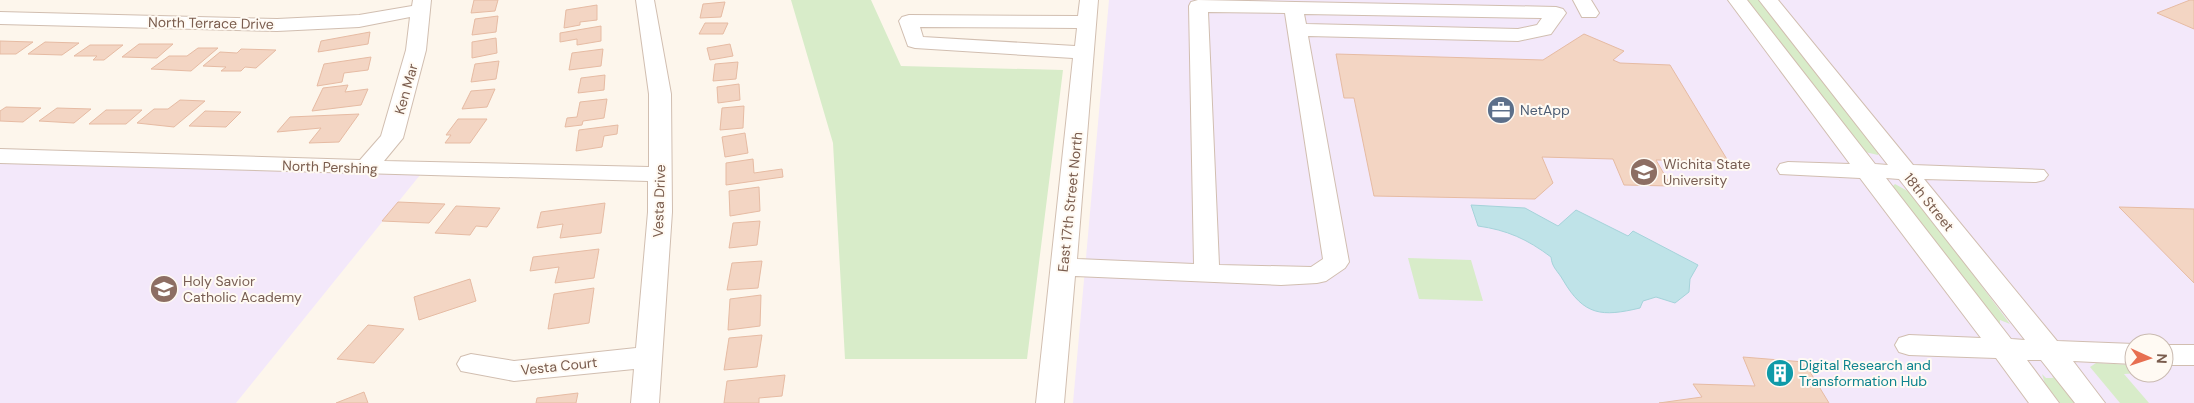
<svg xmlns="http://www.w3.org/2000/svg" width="2194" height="403" viewBox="0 0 2194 403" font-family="'DM Sans',sans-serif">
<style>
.education{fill:#f3e8fa;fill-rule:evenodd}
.green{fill:#d8ecc9}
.water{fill:#bfe3e8;stroke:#a5d3da}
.building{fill:#f3d5c3;stroke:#e6bba3}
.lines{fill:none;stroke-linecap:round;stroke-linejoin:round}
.minor-casing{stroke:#d1beb0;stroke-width:2}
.minor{fill:#fff;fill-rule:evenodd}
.labels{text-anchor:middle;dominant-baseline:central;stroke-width:4;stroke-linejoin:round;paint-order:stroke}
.street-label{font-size:14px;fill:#7a5c4d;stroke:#fffaf3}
.service-label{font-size:14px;fill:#4e5e75;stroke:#fffaf3;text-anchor:start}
.education-label{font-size:14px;fill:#785e54;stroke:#fffaf3;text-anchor:start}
.culture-label{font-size:14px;fill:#0d838f;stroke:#fffaf3;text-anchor:start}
</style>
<rect width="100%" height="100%" fill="#fdf6ec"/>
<path class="education" d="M 1109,0 L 2194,0 L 2194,403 L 1073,403 ZM 2134,343 L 2164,343 L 2164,373 L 2134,373 Z
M 0,163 L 420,175 L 236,403 L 0,403 Z"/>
<path class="green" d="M 791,0 L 871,0 L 901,66 L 1063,70 L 1027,359 L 845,359 L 833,143 Z
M 1745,0 L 1760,0 L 1878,152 L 1878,155 L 1865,152 Z
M 1895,184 L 1913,194 L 2010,324 L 2000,320 L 2000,324 L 1995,321 L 1893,190 L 1893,186 Z
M 1408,258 L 1471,260 L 1483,301 L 1419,299 Z
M 2096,363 L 2134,365 L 2134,373 L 2142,373 L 2124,374 L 2149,403 L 2120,403 L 2090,367 Z
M 2042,374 L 2046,378 L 2053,378 L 2052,375 L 2056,378 L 2078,403 L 2060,403 L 2045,384 Z"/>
<path class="water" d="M 1471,205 L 1525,208 L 1558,226 L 1576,210 L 1628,236 L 1633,231 L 1698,265 L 1690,279 L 1689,292 L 1675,303 L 1656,297 L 1643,301 L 1640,308 C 1602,317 1584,316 1563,280 C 1558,271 1552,268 1551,257 C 1527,239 1507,230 1478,226 Z"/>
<path class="building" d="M 474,0 L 498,0 L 495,11 L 471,13 Z
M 2190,0 L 2194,0 L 2194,29 L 2157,13 Z
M 725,2 L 721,17 L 700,18 L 703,4 Z
M 597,5 L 597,20 L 580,22 L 580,25 L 564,28 L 566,10 Z
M 498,16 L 496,32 L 472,35 L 475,19 Z
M 705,23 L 728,23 L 723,34 L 699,34 Z
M 601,26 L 601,41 L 577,45 L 577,39 L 560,42 L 560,33 Z
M 370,32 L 368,44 L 318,52 L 321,41 Z
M 1584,34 L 1624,51 L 1613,60 L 1620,63 L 1670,65 L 1728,161 L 1656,160 L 1671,186 L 1624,185 L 1613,159 L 1542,157 L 1553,183 L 1535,199 L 1374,196 L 1354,98 L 1344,98 L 1336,54 L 1543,60 Z
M 496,38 L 497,53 L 472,58 L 472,42 Z
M 0,41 L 33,42 L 16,54 L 0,54 Z
M 45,42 L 79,43 L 62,55 L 28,54 Z
M 139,44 L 173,44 L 157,58 L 122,57 Z
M 730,44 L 733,56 L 710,60 L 707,48 Z
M 90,45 L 123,45 L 104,60 L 93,60 L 97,56 L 74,56 Z
M 198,48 L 218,48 L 191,71 L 151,69 L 169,56 L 187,56 Z
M 241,49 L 276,50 L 256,68 L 245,67 L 241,71 L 221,71 L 226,67 L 203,66 L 220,52 L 237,53 Z
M 603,49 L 601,66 L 569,70 L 572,53 Z
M 371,57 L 368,70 L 344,73 L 342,82 L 317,86 L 324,64 Z
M 499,61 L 496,79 L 471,82 L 475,64 Z
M 738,62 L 736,79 L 713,81 L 715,64 Z
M 605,75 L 604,90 L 578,93 L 581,78 Z
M 739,84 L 740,100 L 718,103 L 717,87 Z
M 348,85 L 345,92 L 368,89 L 361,105 L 312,111 L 323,88 Z
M 495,89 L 487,107 L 462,109 L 471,91 Z
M 607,99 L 604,118 L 583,121 L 582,125 L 565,127 L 567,118 L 577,117 L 580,102 Z
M 180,100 L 205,101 L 174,127 L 137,123 L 154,109 L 168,109 Z
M 744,106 L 743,128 L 720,130 L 722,108 Z
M 6,107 L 41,108 L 23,122 L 0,121 L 0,111 Z
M 57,108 L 91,109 L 74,123 L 39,121 Z
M 106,110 L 142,110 L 126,124 L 89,124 Z
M 205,111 L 241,112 L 226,127 L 189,126 Z
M 359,114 L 339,142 L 309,143 L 321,128 L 277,132 L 290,117 Z
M 458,119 L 487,119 L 470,143 L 445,143 L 451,135 L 446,135 Z
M 618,125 L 617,134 L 604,136 L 602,147 L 576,151 L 579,130 Z
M 745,133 L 748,153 L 725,157 L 722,137 Z
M 753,159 L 754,173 L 782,169 L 783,177 L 726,185 L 726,163 Z
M 759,187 L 760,211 L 730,216 L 729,191 Z
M 398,202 L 445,204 L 429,223 L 382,221 Z
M 605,203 L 601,233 L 560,238 L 563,224 L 537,228 L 541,212 Z
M 456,206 L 500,208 L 487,227 L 476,226 L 470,235 L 435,233 Z
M 2119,207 L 2194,209 L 2194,283 Z
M 760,221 L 757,245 L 729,248 L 733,223 Z
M 599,249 L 594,278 L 555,283 L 559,267 L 530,271 L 533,257 Z
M 762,261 L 758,288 L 727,290 L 732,263 Z
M 470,279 L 476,301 L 419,320 L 414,297 Z
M 594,288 L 589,323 L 548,329 L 554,294 Z
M 761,295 L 760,326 L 728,330 L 730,299 Z
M 368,325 L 404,329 L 374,363 L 337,359 Z
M 762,335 L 757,367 L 724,370 L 729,338 Z
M 1743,357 L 1804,362 L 1829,403 L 1659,403 L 1702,397 L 1693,384 L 1755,386 Z
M 785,375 L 782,396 L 759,398 L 759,403 L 724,403 L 727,381 Z
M 364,392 L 368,403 L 336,403 Z
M 578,393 L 576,403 L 536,403 L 537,398 Z"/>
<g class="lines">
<defs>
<path id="minor" d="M 413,0 L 431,0 L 426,50 L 403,138 L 384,161 L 649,167 L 649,94 L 636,0 L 654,0 L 671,94 L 672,212 L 659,403 L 631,403 L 634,369 L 514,381 L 461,371 L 457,364 L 461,357 L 471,354 L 514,361 L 636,348 L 648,212 L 648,181 L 0,163 L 0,149 L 360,160 L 381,136 L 406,50 L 410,17 L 359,27 L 277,31 L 0,24 L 0,12 L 277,19 L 359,15 L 412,6 Z
M 1080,0 L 1098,0 L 1077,259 L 1194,264 L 1189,6 L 1191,2 L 1198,0 L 1556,7 L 1563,9 L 1566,13 L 1551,34 L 1518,41 L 1308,36 L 1349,262 L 1345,268 L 1326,281 L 1317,283 L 1281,285 L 1075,276 L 1064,403 L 1036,403 L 1073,58 L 915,48 L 908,46 L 899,21 L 902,17 L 909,15 L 1078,16 ZM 1208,12 L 1285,13 L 1323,259 L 1311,267 L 1219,265 ZM 1304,14 L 1542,18 L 1537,25 L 1518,29 L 1306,24 ZM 920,27 L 1077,28 L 1075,46 L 923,37 Z
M 1573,0 L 1591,0 L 1599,13 L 1596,17 L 1582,17 Z
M 1728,0 L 1747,0 L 1875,164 L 1888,165 L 1759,0 L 1778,0 L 1913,165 L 2044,170 L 2048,175 L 2044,180 L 2036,182 L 1924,179 L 2057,341 L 2134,344 L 2134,364 L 2073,361 L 2105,403 L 2075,403 L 2041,360 L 2027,360 L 2059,403 L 2029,403 L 1996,358 L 1909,355 L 1899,352 L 1895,345 L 1899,338 L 1909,335 L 1981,338 L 1860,178 L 1780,174 L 1777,169 L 1780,164 L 1788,162 L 1850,164 ZM 1886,178 L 1899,179 L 2025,340 L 2011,339 Z
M 2164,345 L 2194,345 L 2194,365 L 2164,365 Z"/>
</defs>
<use href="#minor" class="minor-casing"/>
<use href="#minor" class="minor"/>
</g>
<defs>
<symbol id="office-disc" viewBox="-11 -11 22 22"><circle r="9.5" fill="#5c6f8a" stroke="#fffaf3"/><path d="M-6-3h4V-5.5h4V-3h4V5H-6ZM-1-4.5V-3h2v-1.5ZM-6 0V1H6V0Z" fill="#fff"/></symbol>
<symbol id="university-disc" viewBox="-11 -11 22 22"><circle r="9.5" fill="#8d6e63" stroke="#fffaf3"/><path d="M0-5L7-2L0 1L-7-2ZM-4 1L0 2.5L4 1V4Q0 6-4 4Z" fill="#fff"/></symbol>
<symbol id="school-disc" viewBox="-11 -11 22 22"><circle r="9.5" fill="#8d6e63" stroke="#fffaf3"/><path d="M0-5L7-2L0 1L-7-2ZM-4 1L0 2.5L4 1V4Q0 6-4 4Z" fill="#fff"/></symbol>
<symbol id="building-disc" viewBox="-11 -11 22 22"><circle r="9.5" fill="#0f9aa8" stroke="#fffaf3"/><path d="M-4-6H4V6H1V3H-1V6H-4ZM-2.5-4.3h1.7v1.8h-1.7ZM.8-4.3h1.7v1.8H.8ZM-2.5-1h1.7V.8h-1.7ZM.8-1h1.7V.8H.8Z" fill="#fff"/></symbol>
</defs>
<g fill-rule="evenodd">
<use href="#office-disc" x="1485" y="94" width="32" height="32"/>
<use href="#university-disc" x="1628" y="156" width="32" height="32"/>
<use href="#school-disc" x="148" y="273" width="32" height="32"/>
<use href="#building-disc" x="1764" y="357" width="32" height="32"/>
</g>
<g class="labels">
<g class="street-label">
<text transform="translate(211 23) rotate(1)">North Terrace Drive</text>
<text transform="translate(406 89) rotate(-74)">Ken Mar</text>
<text transform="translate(330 167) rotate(2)">North Pershing</text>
<text transform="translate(659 201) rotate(-88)">Vesta Drive</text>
<text transform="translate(1070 202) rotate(-84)">East 17th Street North</text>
<text transform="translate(1929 202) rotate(51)">18th Street</text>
<text transform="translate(559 366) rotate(-6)">Vesta Court</text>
</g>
<g class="service-label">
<text x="1520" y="110">NetApp</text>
</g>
<g class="education-label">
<text x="1663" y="164">Wichita State<tspan x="1663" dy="16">University</tspan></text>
<text x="183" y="281">Holy Savior<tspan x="183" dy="16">Catholic Academy</tspan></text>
</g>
<g class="culture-label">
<text x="1799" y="365">Digital Research and<tspan x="1799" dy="16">Transformation Hub</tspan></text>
</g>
</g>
<g transform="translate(2149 358) rotate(93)"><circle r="24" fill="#fffaf3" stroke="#cabbb1"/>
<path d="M0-4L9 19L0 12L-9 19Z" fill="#e76f51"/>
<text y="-8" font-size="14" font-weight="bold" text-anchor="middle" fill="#7a5c4d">N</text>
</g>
</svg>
